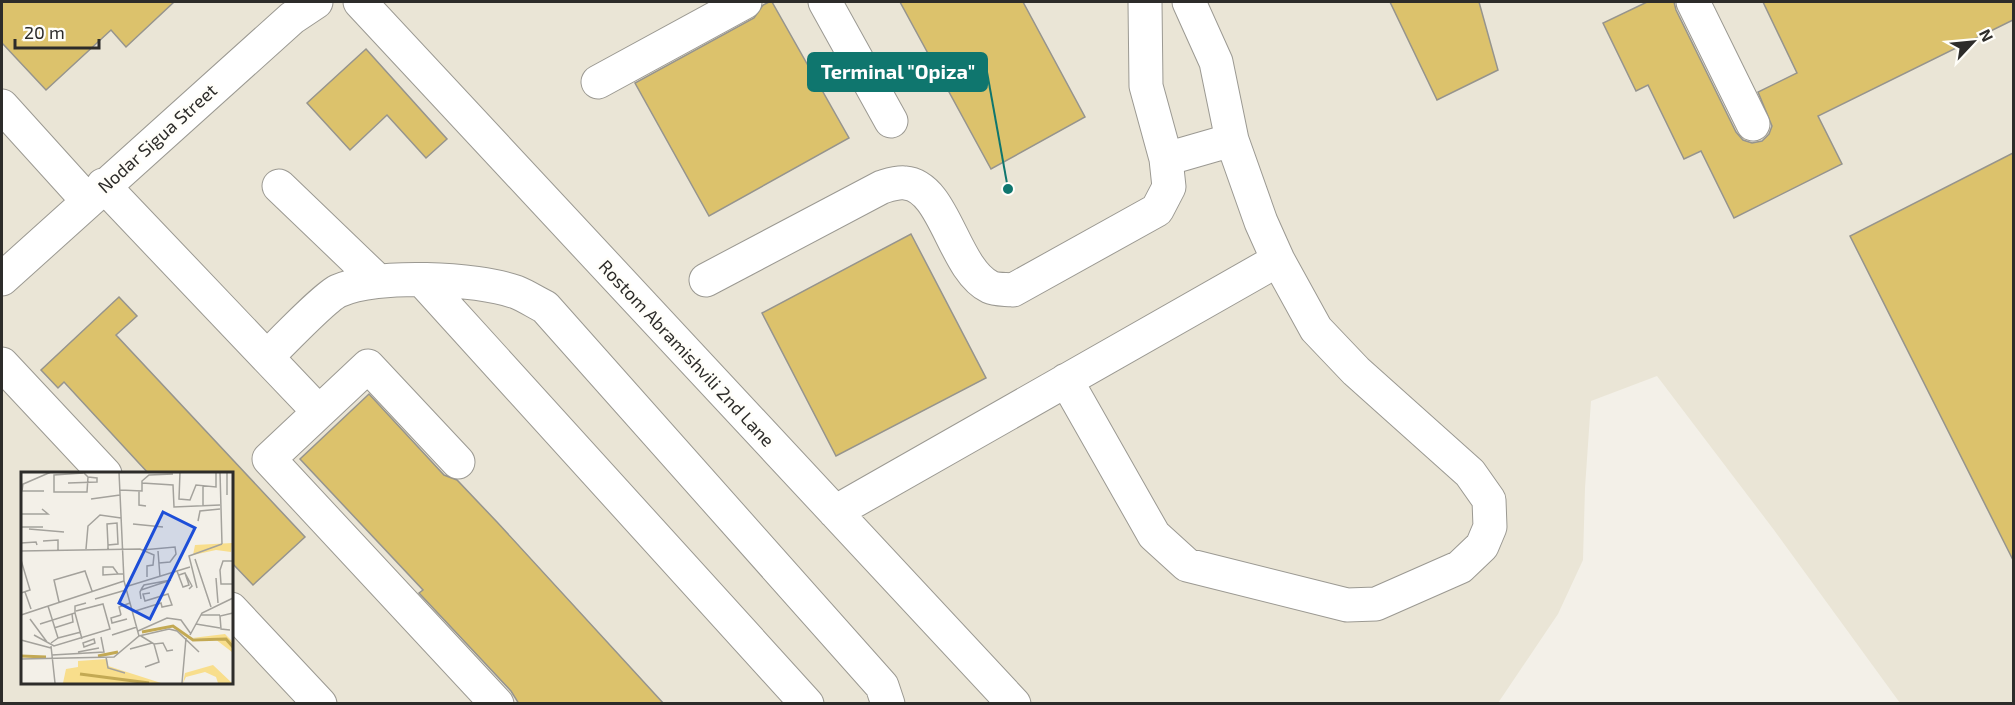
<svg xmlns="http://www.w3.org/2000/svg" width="2015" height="705" viewBox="0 0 2015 705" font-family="'Exo 2',sans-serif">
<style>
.built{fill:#eae5d6;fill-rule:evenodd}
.building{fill:#dcc26c;stroke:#96948d;stroke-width:1.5}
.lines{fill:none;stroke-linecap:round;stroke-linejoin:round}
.minor-casing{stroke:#9b9992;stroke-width:35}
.minor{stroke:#fff;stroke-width:33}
.labels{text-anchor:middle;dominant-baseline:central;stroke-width:5;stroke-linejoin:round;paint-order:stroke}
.street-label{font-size:18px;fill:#2d2c2a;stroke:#fffef9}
.inset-river{fill:none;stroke:#c3a953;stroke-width:3}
.inset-road{fill:none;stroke:#a4a29c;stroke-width:1.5}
.view{fill:#1d4ed8;fill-opacity:0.15;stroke:#1d4ed8;stroke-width:3}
.inset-edge{fill:none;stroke:#2d2c2a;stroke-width:3}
.leader{fill:none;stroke:#0f766e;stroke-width:2}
.callout-dot{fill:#0f766e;stroke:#fffef9;stroke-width:2}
.callout{fill:#0f766e;stroke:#0f766e;stroke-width:2}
.callout-label{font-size:20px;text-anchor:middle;font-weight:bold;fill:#fff}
</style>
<rect width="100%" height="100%" fill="#f3f0e8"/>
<path class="built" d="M 2,2 L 2013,2 L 2013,703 L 1900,703 L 1774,530 L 1657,376 L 1591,401 L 1585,488 L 1583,560 L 1558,614 L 1498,703 L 2,703 ZM 22,474 L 231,474 L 231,682 L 22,682 Z"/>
<path class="building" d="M 2,2 L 174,2 L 126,47 L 111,30 L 46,90 L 2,43 Z
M 769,2 L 772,2 L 849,138 L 709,216 L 635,83 L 754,18 L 763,5 Z
M 900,2 L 1023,2 L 1085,117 L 991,169 Z
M 1390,2 L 1479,2 L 1498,70 L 1437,100 Z
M 1647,2 L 1674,2 L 1676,10 L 1736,132 L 1743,140 L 1752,143 L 1762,141 L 1769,134 L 1772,126 L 1758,92 L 1797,73 L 1763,2 L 2013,2 L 2013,20 L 1818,116 L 1842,164 L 1734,218 L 1701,151 L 1684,159 L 1648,85 L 1636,91 L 1603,23 Z
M 366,49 L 447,139 L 426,158 L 387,115 L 350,150 L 307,103 Z
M 2013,153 L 2013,560 L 1850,236 Z
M 911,234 L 986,378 L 836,456 L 762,313 Z
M 119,297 L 137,316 L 116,335 L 305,537 L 253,585 L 231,562 L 231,474 L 149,474 L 64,382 L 58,388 L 41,370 Z
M 369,394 L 444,475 L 457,480 L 497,522 L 664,704 L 519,704 L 511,691 L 419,593 L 423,590 L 300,459 Z"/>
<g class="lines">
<defs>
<path id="minor" d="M 360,2 L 1014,704
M 825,2 L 891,121
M 1693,2 L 1753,124
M 598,82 L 745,2
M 2,106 L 87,200
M 1166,159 L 1232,140
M 103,185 L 319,412
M 279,186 L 378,281
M 2,279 L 292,18 L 316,2
M 422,280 L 807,704
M 706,280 L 882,187 C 889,185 898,182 905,183 C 945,186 953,269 990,287 C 996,290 1006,289 1013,290 L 1157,210 L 1169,187 L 1166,159 L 1146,86 L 1145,2
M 267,357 C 281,343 324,298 338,291 C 377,273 476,278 516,292 C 526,296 535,302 545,307 L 882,686 L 888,704
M 2,364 L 105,474
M 1066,380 L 1154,535 L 1187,565 L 1347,605 L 1376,604 L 1460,567 L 1482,546 L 1490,527 L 1489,500 L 1470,473 L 1356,371 L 1316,329 L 1278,260 L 1261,222 L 1232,140 L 1216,62 L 1189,2
M 458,462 L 368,366 L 269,459 L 497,704
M 835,512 L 1278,260
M 231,609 L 320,704"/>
</defs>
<use href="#minor" class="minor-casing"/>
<use href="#minor" class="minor"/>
</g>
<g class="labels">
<g class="street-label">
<text transform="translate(157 138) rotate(-42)">Nodar Sigua Street</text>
<text transform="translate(687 353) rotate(47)">Rostom Abramishvili 2nd Lane</text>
</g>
</g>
<g transform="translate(21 472)">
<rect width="212" height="212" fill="#f3f0e8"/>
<path d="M 211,71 L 210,80 L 195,78 L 172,83 L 174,73 ZM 204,162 L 211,169 L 211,180 L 194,167 L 171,166 ZM 86,187 L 87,194 L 140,211 L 42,211 L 45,197 L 57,195 L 57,189 ZM 192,193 L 211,211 L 197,211 L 195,205 L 184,200 L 165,205 L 162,211 L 164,201 Z" fill="#f8de8c"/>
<path class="inset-river" d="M 121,160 L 152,154 L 172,168 L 205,167 L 212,175M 0,184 L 25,185M 77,184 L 97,180M 59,202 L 128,211"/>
<path class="inset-road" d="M 98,0 L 103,109 L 118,164M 159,0 L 158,27 L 169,28 L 175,13 L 195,15 L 195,0M 199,0 L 201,72M 206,0 L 206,23M 62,1 L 33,3 L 33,20 L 66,20 L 67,5 L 62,0M 47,11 L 76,10 L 76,6 L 67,5M 121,11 L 152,13 L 153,35 L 199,33M 2,12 L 1,19 L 23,19M 0,13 L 30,0M 99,18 L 121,19 L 121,9 L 128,3 L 152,2M 118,19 L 118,33 L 125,34M 70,27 L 99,23M 182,34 L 182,14M 0,42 L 27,42 L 21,37M 177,49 L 179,39 L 199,37M 112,52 L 142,55M 0,55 L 22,55M 8,57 L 43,60M 22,69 L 37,68 L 37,78M 0,71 L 15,70 L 16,73M 87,73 L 97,72 L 96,51 L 86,52 L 87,73 L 87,77M 65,77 L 67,54 L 79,43 L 100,46M 121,78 L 154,75 L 155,82 L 149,90 L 138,91M 0,79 L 119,77 L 133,83 L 132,93 L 126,94 L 126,105M 137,79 L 139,105M 174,87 L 190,135M 0,88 L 9,118 L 0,121M 212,89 L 202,89 L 199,98 L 200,112 L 212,112M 156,99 L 162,115 L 168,113 L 164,101 L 158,103M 164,101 L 171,114 L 168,117M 97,102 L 92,95 L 82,95 L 82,103 L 97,102 L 103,102M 195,106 L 197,131M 104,115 L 169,95M 176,116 L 168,84 L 201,72M 120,118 L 150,108 L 123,113 L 121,116 L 119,120 L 120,127M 4,120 L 10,137M 74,127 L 105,118M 38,130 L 33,108 L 64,99 L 71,119M 27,134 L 37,166 L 30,171M 111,140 L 140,131 L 141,135 L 151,133 L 147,122 L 124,129 L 122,122 L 129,121M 54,141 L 61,167M 0,143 L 103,109M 100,143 L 90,146 L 91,151 L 106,147M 100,143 L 98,135 L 109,131M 180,143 L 199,143M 212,145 L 212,166M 9,147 L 26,170M 19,152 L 54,141 L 54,134 L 65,131M 175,152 L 199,156M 33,156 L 52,150 L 51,142M 209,158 L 200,157 L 199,144 L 212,141M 117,159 L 146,146 L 160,148 L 170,162M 13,163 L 33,174 L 89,157 L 82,132 L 55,139M 91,163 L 116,155M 169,163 L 181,141 L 212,126M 120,164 L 133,172 L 142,171 L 146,179 L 152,178M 37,166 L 60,160M 73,167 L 74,171 L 63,175 L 62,171 ZM 0,168 L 30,176M 30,174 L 34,211M 109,177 L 131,171M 57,180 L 78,176M 31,183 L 83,180 L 80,165M 85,185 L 87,196 L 104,201M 0,187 L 93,185 L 118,164 L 148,157 L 156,159 L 178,180M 124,195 L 138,190 L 133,172M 161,211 L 165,166"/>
<path class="view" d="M 142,40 L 174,56 L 129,147 L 98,131 Z"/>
<rect width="212" height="212" class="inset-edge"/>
</g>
<path class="leader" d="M1008 189L987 72"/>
<circle class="callout-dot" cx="1008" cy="189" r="6"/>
<rect class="callout" x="808" y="53" width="179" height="38" rx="6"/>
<g class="callout-label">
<text x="898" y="79">Terminal "Opiza"</text>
</g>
<rect width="2015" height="705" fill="none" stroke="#2d2c2a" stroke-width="6"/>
<g transform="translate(1973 42) rotate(64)" stroke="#fffef9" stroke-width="4.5" paint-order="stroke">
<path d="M0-4.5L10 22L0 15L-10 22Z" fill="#2d2c2a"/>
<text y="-9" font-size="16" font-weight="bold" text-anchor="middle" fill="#2d2c2a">N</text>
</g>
<path d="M15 39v9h84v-9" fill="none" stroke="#2d2c2a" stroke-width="3"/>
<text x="24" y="39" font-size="18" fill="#2d2c2a" stroke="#fffef9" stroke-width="4.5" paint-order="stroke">20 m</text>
</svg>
